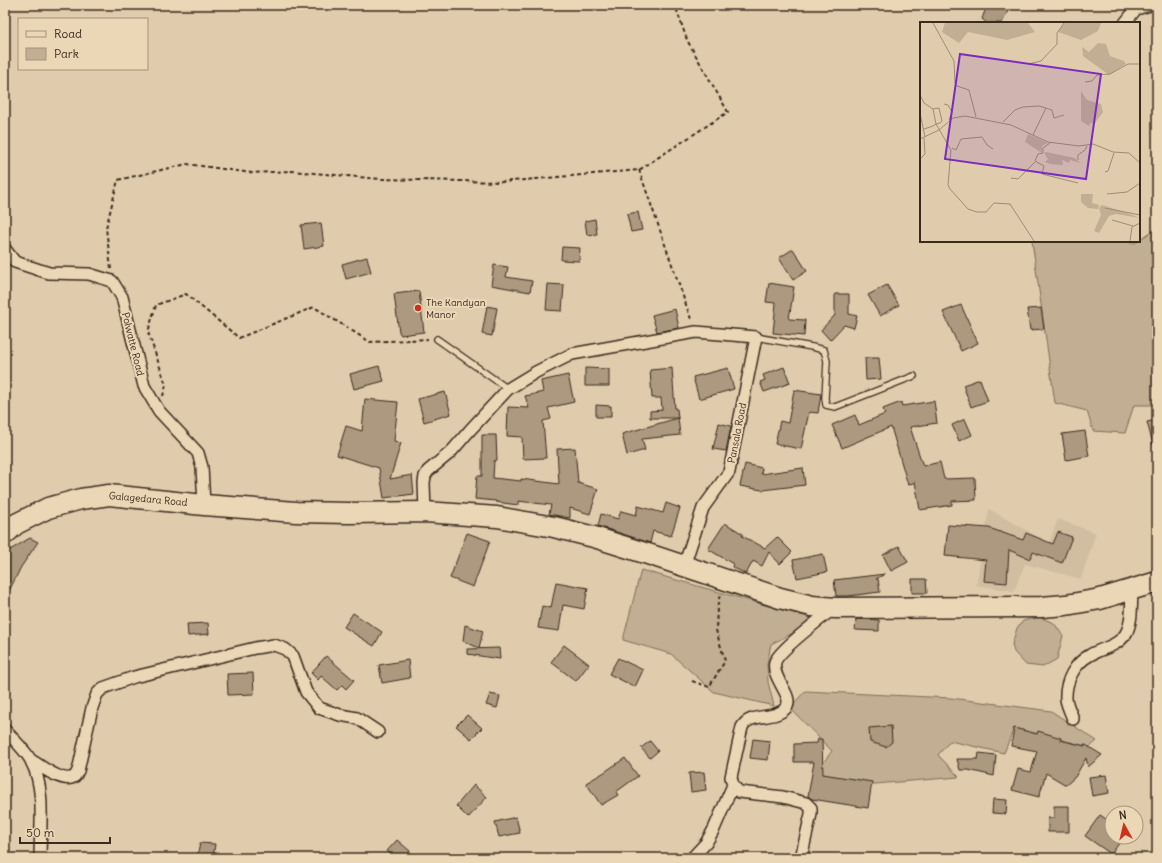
<svg xmlns="http://www.w3.org/2000/svg" width="1162" height="863" viewBox="0 0 1162 863" font-family="Delius,sans-serif">
<style>
.built{fill:#d1bda0}
.green{fill:#c2ae92;stroke:#7e6c58}
.building{fill:#ad9980;stroke:#3b2a1e}
.lines{fill:none;stroke-linecap:round;stroke-linejoin:round}
.lane-casing{stroke:#3b2a1e;stroke-width:8}
.street-casing{stroke:#3b2a1e;stroke-width:14}
.highway-casing{stroke:#3b2a1e;stroke-width:23}
.path{stroke:#3b2a1e;stroke-width:2;stroke-dasharray:4 3;stroke-linecap:butt}
.lane{stroke:#ebd7b6;stroke-width:5.5}
.street{stroke:#ebd7b6;stroke-width:11}
.highway{stroke:#ebd7b6;stroke-width:20}
.poi-dot{fill:#c8321e;stroke:#ebd7b6;stroke-width:1.5}
.labels{text-anchor:middle;dominant-baseline:central;stroke-width:4;stroke-linejoin:round;paint-order:stroke}
.poi-label{font-size:10px;fill:#3b2a1e;stroke:#ebd7b6;text-anchor:start}
.street-label{font-size:10px;fill:#3b2a1e;stroke:#ebd7b6}
.inset-road{fill:none;stroke:#9e8b74;stroke-width:1}
.view{fill:#7b2cbf;fill-opacity:0.15;stroke:#7b2cbf;stroke-width:2}
.inset-edge{fill:none;stroke:#3b2a1e;stroke-width:2}
</style>
<rect width="100%" height="100%" fill="#e0ccad"/>
<filter id="ink" filterUnits="userSpaceOnUse"><feTurbulence type="fractalNoise" baseFrequency=".025" numOctaves="2"/><feDisplacementMap in="SourceGraphic" scale="8" xChannelSelector="R" yChannelSelector="G"/><feConvolveMatrix kernelMatrix="1 2 1 2 8 2 1 2 1" color-interpolation-filters="sRGB"/></filter>
<g filter="url(#ink)">
<path class="built" d="M 989,509 L 1049,543 L 1058,519 L 1096,533 L 1081,579 L 1025,564 L 1014,591 L 976,585 Z"/>
<path class="green" d="M 1157,228 L 1157,405 L 1134,405 L 1125,433 L 1093,431 L 1087,411 L 1055,403 L 1032,241 L 1129,241 L 1134,243 L 1139,241 L 1139,240 Z
M 641,570 L 811,618 L 793,633 L 771,644 L 767,664 L 768,682 L 774,706 L 714,692 L 671,654 L 623,640 Z
M 1039,617 L 1054,623 L 1063,636 L 1057,659 L 1043,667 L 1026,665 L 1014,652 L 1012,644 L 1017,628 L 1023,621 Z
M 805,691 L 951,698 L 1051,711 L 1097,741 L 1090,747 L 1014,728 L 1004,753 L 950,741 L 938,755 L 959,777 L 851,786 L 811,779 L 832,751 L 790,708 Z"/>
<path class="building" d="M 987,5 L 1011,5 L 1002,23 L 987,23 L 982,19 Z
M 638,212 L 642,230 L 631,232 L 627,214 Z
M 595,219 L 597,234 L 587,235 L 585,221 Z
M 321,223 L 324,246 L 304,249 L 301,225 Z
M 562,247 L 580,248 L 579,261 L 561,260 Z
M 793,249 L 807,271 L 793,280 L 779,258 Z
M 367,257 L 371,272 L 346,279 L 342,264 Z
M 494,265 L 508,267 L 506,277 L 532,281 L 530,292 L 491,285 Z
M 769,283 L 794,287 L 789,319 L 805,320 L 804,336 L 773,333 L 776,303 L 766,302 Z
M 548,284 L 564,285 L 562,311 L 546,310 Z
M 887,285 L 899,305 L 880,316 L 868,295 Z
M 419,291 L 424,332 L 401,335 L 399,332 L 394,294 Z
M 835,294 L 849,294 L 849,314 L 857,316 L 854,328 L 844,325 L 830,340 L 821,330 L 835,315 Z
M 961,305 L 978,343 L 961,351 L 943,312 Z
M 487,306 L 497,308 L 492,336 L 482,334 Z
M 1041,308 L 1044,329 L 1030,330 L 1027,309 Z
M 675,309 L 679,328 L 657,332 L 652,315 Z
M 865,358 L 879,358 L 881,379 L 866,380 Z
M 379,366 L 384,381 L 354,389 L 350,374 Z
M 784,367 L 790,383 L 764,392 L 760,382 L 765,380 L 763,375 Z
M 585,368 L 609,369 L 609,386 L 585,386 Z
M 672,368 L 675,409 L 677,409 L 678,418 L 650,418 L 650,411 L 662,410 L 661,398 L 652,398 L 650,370 Z
M 728,368 L 734,389 L 699,399 L 693,377 Z
M 568,375 L 574,402 L 548,408 L 551,419 L 543,421 L 546,458 L 523,459 L 522,437 L 507,436 L 508,407 L 529,408 L 525,396 L 543,392 L 541,381 Z
M 980,379 L 988,401 L 971,407 L 963,385 Z
M 794,390 L 821,394 L 818,413 L 809,412 L 801,449 L 775,444 L 780,421 L 788,423 Z
M 445,392 L 451,414 L 424,422 L 418,399 Z
M 365,399 L 398,402 L 394,441 L 401,443 L 390,479 L 412,475 L 414,494 L 384,498 L 379,468 L 337,455 L 346,426 L 362,431 Z
M 934,401 L 937,423 L 910,427 L 923,466 L 940,462 L 944,479 L 975,478 L 976,500 L 952,501 L 952,505 L 920,510 L 915,482 L 908,485 L 891,427 L 842,448 L 832,425 L 855,415 L 859,425 L 885,414 L 883,409 L 901,402 L 902,406 Z
M 596,405 L 611,406 L 611,417 L 596,417 Z
M 678,418 L 680,435 L 642,439 L 645,450 L 627,455 L 622,434 Z
M 965,419 L 972,435 L 959,441 L 952,425 Z
M 1157,420 L 1157,448 L 1154,448 L 1147,422 Z
M 719,423 L 731,426 L 726,451 L 713,449 Z
M 1085,431 L 1089,456 L 1066,460 L 1062,434 Z
M 482,435 L 496,435 L 497,460 L 494,461 L 493,478 L 521,481 L 521,479 L 559,484 L 557,449 L 575,448 L 578,483 L 598,489 L 590,514 L 570,508 L 570,518 L 549,514 L 551,505 L 518,501 L 518,505 L 496,502 L 496,501 L 475,499 L 477,476 L 482,476 Z
M 745,464 L 762,468 L 761,474 L 803,468 L 805,485 L 762,490 L 740,486 Z
M 666,503 L 680,508 L 671,536 L 653,531 L 650,543 L 598,526 L 601,514 L 618,519 L 621,511 L 636,515 L 638,506 L 663,513 Z
M 725,523 L 743,534 L 742,536 L 765,548 L 777,537 L 792,552 L 780,564 L 769,552 L 762,566 L 753,561 L 746,574 L 732,567 L 733,564 L 708,549 Z
M 948,525 L 989,528 L 1023,540 L 1026,533 L 1053,544 L 1058,532 L 1072,537 L 1062,563 L 1033,552 L 1030,559 L 1009,550 L 1007,583 L 984,581 L 986,560 L 945,556 Z
M 467,533 L 490,541 L 473,587 L 450,578 Z
M 30,538 L 38,542 L 21,567 L 5,599 L 5,547 L 10,550 Z
M 899,546 L 908,562 L 891,571 L 883,555 Z
M 823,554 L 827,572 L 797,578 L 793,560 Z
M 885,574 L 876,579 L 878,579 L 880,592 L 848,596 L 836,596 L 834,580 Z
M 912,579 L 926,579 L 927,593 L 912,593 Z
M 556,582 L 588,588 L 584,609 L 563,605 L 559,631 L 538,628 L 542,606 L 551,608 Z
M 353,613 L 382,632 L 374,646 L 344,627 Z
M 856,619 L 879,620 L 879,631 L 855,630 Z
M 208,623 L 209,634 L 188,636 L 187,624 Z
M 465,625 L 483,631 L 479,648 L 463,641 Z
M 564,645 L 589,664 L 576,681 L 551,662 Z
M 499,648 L 500,659 L 467,654 L 467,649 Z
M 326,656 L 354,680 L 346,689 L 342,685 L 337,690 L 321,676 L 318,680 L 311,673 Z
M 618,658 L 643,670 L 635,687 L 609,674 Z
M 408,660 L 410,678 L 382,683 L 379,665 Z
M 253,673 L 254,694 L 228,695 L 227,674 Z
M 490,694 L 500,696 L 497,708 L 486,705 Z
M 467,715 L 482,728 L 471,739 L 456,726 Z
M 891,726 L 892,742 L 886,747 L 870,742 L 869,728 Z
M 1014,728 L 1037,734 L 1038,731 L 1061,738 L 1060,740 L 1085,746 L 1084,744 L 1102,755 L 1088,767 L 1086,758 L 1075,777 L 1066,785 L 1046,773 L 1039,797 L 1012,790 L 1018,769 L 1031,772 L 1037,751 L 1011,746 Z
M 753,739 L 770,741 L 768,760 L 750,758 Z
M 818,739 L 822,739 L 823,774 L 872,782 L 868,808 L 812,799 L 808,796 L 814,762 L 794,762 L 794,744 L 817,743 Z
M 650,741 L 658,751 L 650,758 L 641,748 Z
M 979,753 L 996,755 L 994,776 L 968,770 L 960,770 L 957,759 L 978,759 Z
M 625,758 L 638,776 L 616,792 L 618,795 L 601,805 L 586,783 L 603,773 Z
M 704,772 L 706,790 L 691,792 L 689,773 Z
M 1106,775 L 1109,793 L 1092,796 L 1089,777 Z
M 474,785 L 487,797 L 468,818 L 456,806 Z
M 993,799 L 1007,800 L 1006,814 L 992,813 Z
M 1054,806 L 1069,806 L 1069,832 L 1048,832 L 1048,818 L 1054,818 Z
M 1100,815 L 1112,823 L 1112,837 L 1124,837 L 1111,854 L 1085,836 Z
M 516,817 L 520,833 L 499,837 L 495,822 Z
M 397,840 L 410,851 L 404,858 L 395,858 L 387,851 Z
M 200,843 L 215,844 L 213,858 L 197,858 Z"/>
<g class="lines">
<defs>
<path id="lane" d="M 756,337 L 812,347 L 824,350 L 827,361 L 825,398 L 826,405 L 835,407 L 914,376
M 437,339 L 508,389"/>
<path id="street" d="M 1125,23 L 1136,9 L 1150,5
M 5,249 L 15,262 L 49,273 L 89,274 L 112,281 L 122,297 L 144,386 L 159,411 L 198,453 L 202,467 L 204,505
M 425,512 L 424,483 L 425,476 L 428,471 L 451,452 L 470,430 L 508,389 L 536,372 L 572,354 L 696,332 L 756,337 L 729,472 L 703,508 L 684,566
M 1073,719 C 1071,713 1067,706 1066,699 C 1065,681 1075,663 1090,655 C 1102,648 1116,647 1125,635 C 1133,623 1131,603 1132,589
M 5,730 C 12,738 27,752 31,761 C 46,788 40,828 40,858
M 31,760 C 41,766 64,785 75,776 C 76,775 77,772 78,771 L 92,708 L 97,694 L 103,688 L 134,677 L 255,648 L 274,645 L 285,649 L 293,656 L 306,692 L 319,708 L 340,715 L 357,718 L 378,732
M 692,858 L 706,843 L 714,829 L 733,785
M 801,858 L 811,814 L 811,808 L 806,803 L 783,797 L 739,792 L 733,785 L 731,777 L 742,727 C 750,712 774,721 786,708 C 795,696 771,679 775,662 C 778,651 823,617 834,608"/>
<path id="highway" d="M 5,534 L 16,524 L 48,508 L 81,499 L 109,495 L 204,505 L 296,512 L 349,513 L 425,512 L 497,517 L 554,527 L 594,537 L 651,555 L 780,598 L 812,606 L 835,608 L 1041,607 L 1066,605 L 1100,599 L 1157,582"/>
</defs>
<use href="#lane" class="lane-casing"/>
<use href="#street" class="street-casing"/>
<use href="#highway" class="highway-casing"/>
<path class="path" d="M 639,170 L 692,322
M 111,269 L 106,228 L 118,180 L 187,164 L 252,173 L 291,171 L 381,179 L 501,182 L 639,170 L 728,112 L 687,40 L 675,5
M 163,396 L 166,385 L 148,332 L 156,305 L 186,294 L 239,338 L 314,307 L 370,342 L 428,339
M 692,681 L 709,687 L 725,661 L 716,630 L 717,608 L 720,594"/>
<use href="#lane" class="lane"/>
<use href="#street" class="street"/>
<use href="#highway" class="highway"/>
</g>
</g>
<circle class="poi-dot" cx="418" cy="308" r="4"/>
<g class="labels">
<g class="poi-label">
<text x="426" y="302">The Kandyan<tspan x="426" dy="12">Manor</tspan></text>
</g>
<g class="street-label">
<text transform="translate(133 344) rotate(76)">Polwatte Road</text>
<text transform="translate(737 433) rotate(-79)">Pansala Road</text>
<text transform="translate(148 499) rotate(5)">Galagedara Road</text>
</g>
</g>
<g transform="translate(920 22)">
<rect width="220" height="220" fill="#e0ccad"/>
<path d="M 25,1 L 108,1 L 115,10 L 87,18 L 48,10 L 39,21 L 22,10 ZM 144,1 L 181,1 L 178,9 L 161,18 L 138,10 ZM 178,21 L 186,22 L 190,34 L 204,39 L 206,42 L 189,53 L 163,34 L 162,25 L 169,30 ZM 161,69 L 167,78 L 181,82 L 183,90 L 175,101 L 170,101 L 169,104 L 161,99 ZM 108,112 L 128,121 L 122,124 L 122,131 L 105,120 ZM 126,130 L 155,136 L 160,141 L 150,138 L 149,141 L 142,138 L 143,143 L 130,142 L 125,140 L 128,137 L 124,131 ZM 161,172 L 173,172 L 172,181 L 179,183 L 178,187 L 168,186 L 161,180 ZM 182,183 L 207,191 L 220,196 L 196,192 L 189,194 L 179,211 L 174,209 L 181,193 L 179,186 Z" fill="#c2ae92"/>
<path class="inset-road" d="M 13,1 L 34,39 L 35,61 L 37,64 L 49,68 L 56,95M 0,38 L 0,56M 108,42 L 121,39 L 137,22 L 137,11 L 144,1M 165,60 L 172,59 L 177,53 L 190,52 L 208,42 L 220,42M 0,73 L 4,81 L 13,87M 24,82 L 28,83 L 32,90 L 29,98M 0,91 L 5,115M 83,100 L 95,88 L 103,85 L 119,84 L 132,88 L 134,96 L 144,93M 4,107 L 13,104 L 16,102 L 20,101 L 22,99 L 19,86 L 13,87 L 16,102 L 31,128 L 28,163 L 30,167 L 48,187 L 57,190 L 66,190 L 74,181 L 90,182 L 114,219M 113,113 L 126,86M 0,117 L 19,108 L 33,96 L 45,94 L 91,103 L 128,120 L 159,124 L 173,122 L 193,130 L 209,131 L 220,141M 130,121 L 123,126 L 123,131 L 118,132 L 115,139 L 124,144 L 122,152 L 158,161M 32,126 L 36,128 L 41,117 L 62,115 L 67,123 L 73,127M 0,137 L 5,132 L 4,116M 158,138 L 158,133 L 165,128 L 167,124M 185,150 L 188,149 L 194,131M 91,156 L 98,157 L 115,140M 187,172 L 207,170 L 220,161M 185,186 L 220,193M 192,198 L 213,204M 210,219 L 212,205 L 220,201"/>
<path class="view" d="M 40,32 L 181,52 L 166,157 L 25,137 Z"/>
<rect width="220" height="220" class="inset-edge"/>
</g>
<rect width="1162" height="863" fill="none" stroke="#ebd7b6" stroke-width="20"/>
<rect x="10" y="10" width="1142" height="843" fill="none" stroke="#3b2a1e" stroke-width="1.5" filter="url(#ink)"/>
<rect x="18" y="18" width="130" height="52" fill="#ebd7b6" stroke="#a59279"/>
<rect x="26" y="31" width="20" height="6" fill="#ebd7b6" stroke="#a59279"/>
<text x="54" y="38" font-size="12" fill="#3b2a1e">Road</text>
<rect x="26" y="48" width="20" height="12" fill="#c2ae92" stroke="#a59279"/>
<text x="54" y="58" font-size="12" fill="#3b2a1e">Park</text>
<g transform="translate(1124 825) rotate(352)"><circle r="19" fill="#ebd7b6" stroke="#a59279"/>
<path d="M0-3L7 15L0 10L-7 15Z" fill="#c8321e"/>
<text y="-6" font-size="11" font-weight="bold" text-anchor="middle" fill="#3b2a1e">N</text>
</g>
<path d="M20 837v6h90v-6" fill="none" stroke="#3b2a1e" stroke-width="2"/>
<text x="26" y="837" font-size="12" fill="#3b2a1e" stroke="#ebd7b6" stroke-width="3" paint-order="stroke">50 m</text>
</svg>
